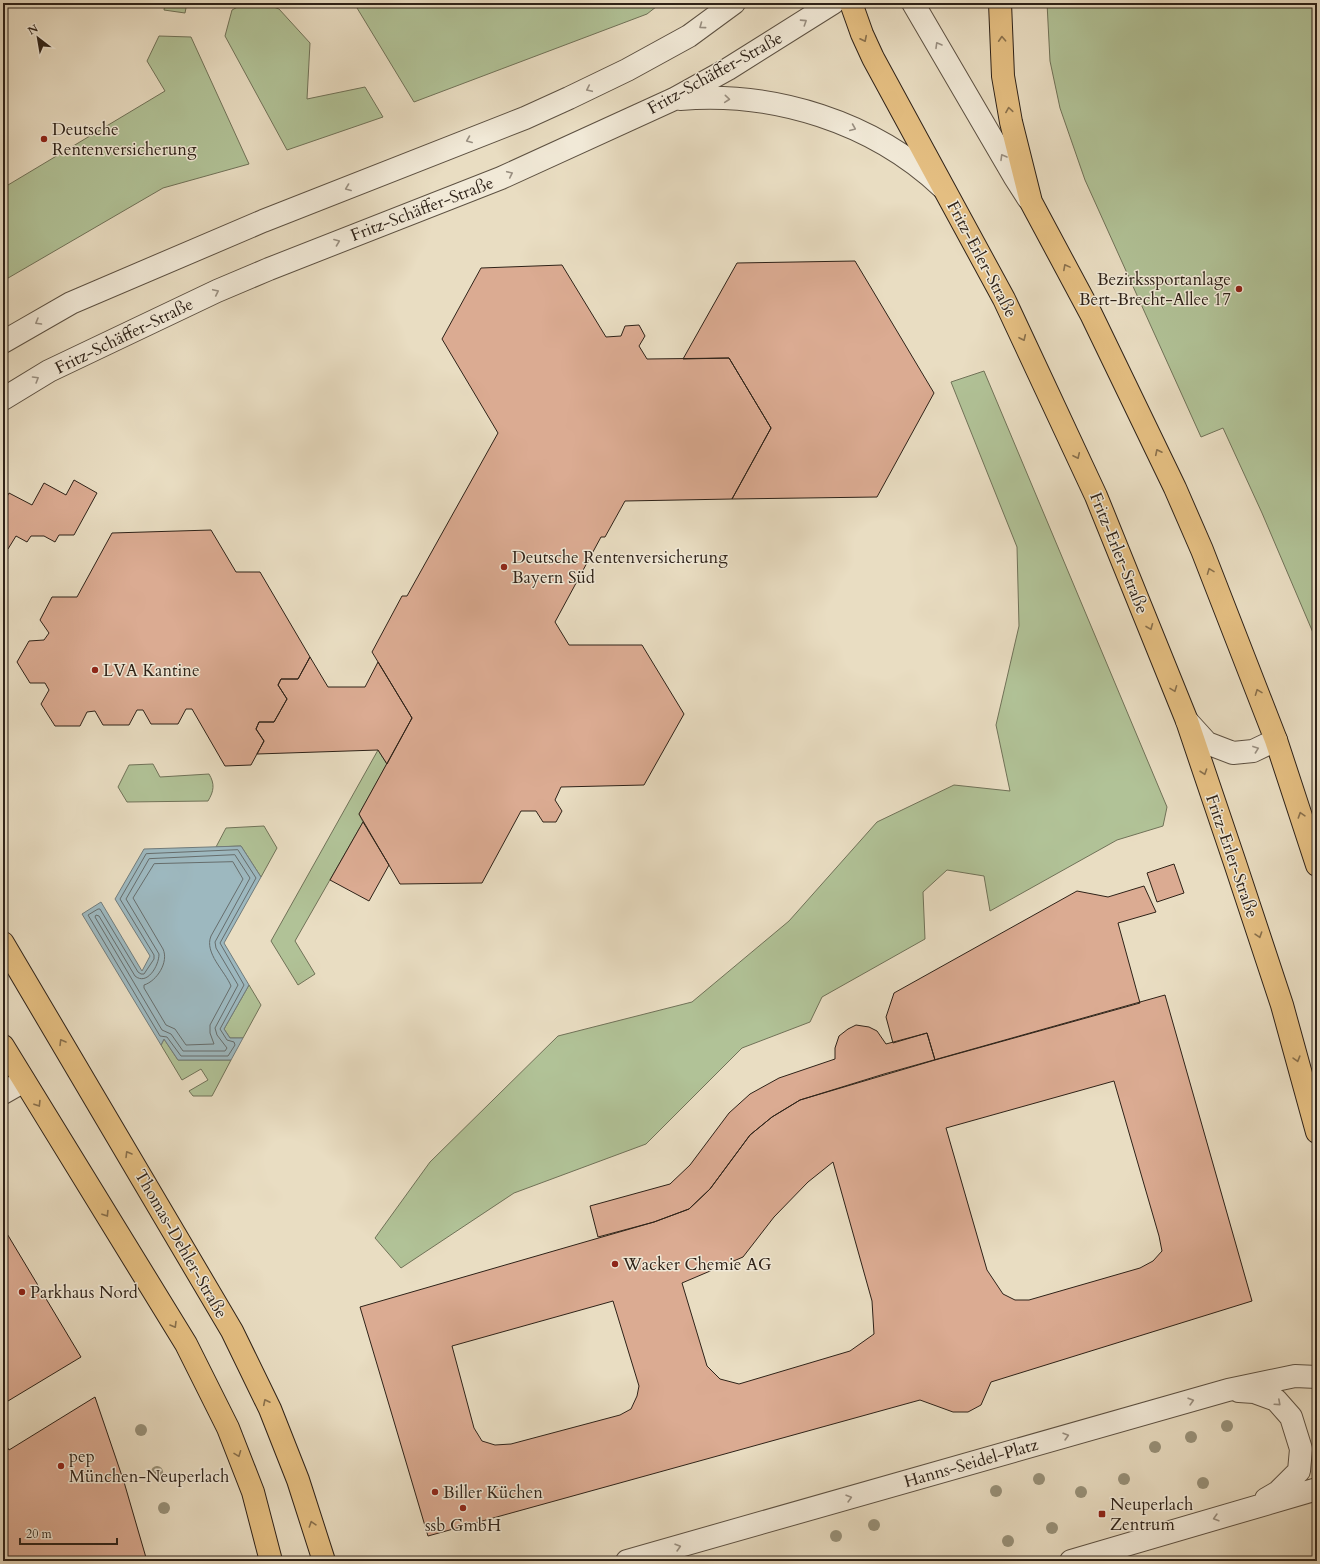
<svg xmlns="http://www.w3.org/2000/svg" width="1320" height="1564" viewBox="0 0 1320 1564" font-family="Cardo,serif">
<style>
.green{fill:#b1c297;stroke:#707258}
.water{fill:#9db8bf;stroke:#717c7c}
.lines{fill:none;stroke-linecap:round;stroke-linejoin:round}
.shore{stroke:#666d6c;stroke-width:1}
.building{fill:#dbab92;stroke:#2e2218;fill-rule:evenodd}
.minor-casing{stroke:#5d5142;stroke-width:24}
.major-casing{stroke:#2e2218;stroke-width:24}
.minor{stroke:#f1e9d7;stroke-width:22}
.major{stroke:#e4be81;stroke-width:22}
.tree{fill:#989179}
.oneway{stroke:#998f81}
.oneway2{stroke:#89704c}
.poi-dot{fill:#8f2418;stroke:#f1e9d7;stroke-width:1.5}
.labels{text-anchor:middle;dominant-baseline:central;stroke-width:3;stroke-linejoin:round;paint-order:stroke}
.street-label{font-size:17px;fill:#2e2218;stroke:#f1e9d7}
.poi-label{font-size:17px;fill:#2e2218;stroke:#f1e9d7;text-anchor:start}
</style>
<rect width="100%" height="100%" fill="#e9ddc2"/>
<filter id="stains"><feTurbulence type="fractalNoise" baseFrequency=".005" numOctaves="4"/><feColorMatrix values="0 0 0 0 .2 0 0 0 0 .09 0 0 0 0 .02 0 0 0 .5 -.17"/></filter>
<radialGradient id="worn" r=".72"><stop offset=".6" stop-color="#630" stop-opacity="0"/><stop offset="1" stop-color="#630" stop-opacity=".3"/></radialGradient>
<path class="green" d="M 165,3 L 187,3 L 185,13 L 164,10 Z
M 245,3 L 263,3 L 279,9 L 310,43 L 307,99 L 365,87 L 383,117 L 287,150 L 225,36 L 232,10 Z
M 354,3 L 661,3 L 647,14 L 414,102 Z
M 1047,3 L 1317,3 L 1317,642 L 1262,513 L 1223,428 L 1201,437 L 1085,180 L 1060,108 L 1050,61 Z
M 159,36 L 191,37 L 249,164 L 163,188 L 3,281 L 3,188 L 165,91 L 147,61 Z
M 984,371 L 1167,807 L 1163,826 L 1117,840 L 990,911 L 984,876 L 947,870 L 923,892 L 925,939 L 822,997 L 810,1022 L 742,1048 L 646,1144 L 514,1193 L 401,1268 L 375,1238 L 430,1162 L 558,1036 L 692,1002 L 789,921 L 877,822 L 954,785 L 1010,791 L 996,725 L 1019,626 L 1017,547 L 951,382 Z
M 378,750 L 387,764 L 359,814 L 363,822 L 295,941 L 315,974 L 298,985 L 271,941 Z
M 153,764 L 160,777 L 209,774 C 215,784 214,791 208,801 L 127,802 L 118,787 L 129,765 Z
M 264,826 L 277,848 L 261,877 L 241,846 L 216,847 L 226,828 Z
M 249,985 L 261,1005 L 243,1038 L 230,1038 L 224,1029 Z
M 164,1039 L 178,1060 L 231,1060 L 212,1096 L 193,1096 L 189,1091 L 208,1080 L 201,1069 L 182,1080 L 161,1045 Z"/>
<path class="water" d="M 241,846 L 261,877 L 224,943 L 249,985 L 224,1029 L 230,1038 L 243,1038 L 231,1060 L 178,1060 L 164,1039 L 161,1045 L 82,914 L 101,902 L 142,971 L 150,956 L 115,899 L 144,849 Z"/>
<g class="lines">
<path class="shore" d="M 238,850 L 256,878 L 220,943 L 244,985 L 220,1029 L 227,1040 L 234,1042 L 235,1045 L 228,1056 L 181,1056 L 167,1037 L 160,1036 L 88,915 L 98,909 L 100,909 L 138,972 L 141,974 L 144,974 L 154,959 L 154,955 L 120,899 L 146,854 Z
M 235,855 L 250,878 L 215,942 L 216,948 L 238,985 L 215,1028 L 217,1035 L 227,1048 L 225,1051 L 183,1051 L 171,1034 L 162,1030 L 95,917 L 96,915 L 99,916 L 135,976 C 147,986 159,966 159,954 L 126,899 L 149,859 Z
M 233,862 L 243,879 L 211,936 C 204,953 225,971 231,986 L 210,1025 L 210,1033 L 214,1044 L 186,1045 L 175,1029 L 166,1025 L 144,988 L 144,985 C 157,981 169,962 163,949 L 133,898 L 154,864 Z"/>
</g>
<path class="building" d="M 855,261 L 934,393 L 877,497 L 732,499 L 771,428 L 729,358 L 683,359 L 737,263 Z
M 562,265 L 606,337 L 621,336 L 625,326 L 639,325 L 645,336 L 639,346 L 647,359 L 729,358 L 771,428 L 732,499 L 625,501 L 605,537 L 601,537 L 555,622 L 569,645 L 642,645 L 684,714 L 644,785 L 561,787 L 555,800 L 562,811 L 556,822 L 543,822 L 536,811 L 521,811 L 482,883 L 400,884 L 359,814 L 412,718 L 372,652 L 402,596 L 407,596 L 498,433 L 442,339 L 481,268 Z
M 74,480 L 97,493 L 74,535 L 59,535 L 55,542 L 44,536 L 31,536 L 27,542 L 16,536 L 8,549 L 3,549 L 3,504 L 9,493 L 32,505 L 44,483 L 66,495 Z
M 211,530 L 236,572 L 260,572 L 310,657 L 298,679 L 281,679 L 278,685 L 287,699 L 274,722 L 259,722 L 256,729 L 264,741 L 251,765 L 225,766 L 192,709 L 186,709 L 178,724 L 151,724 L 143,710 L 137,710 L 129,725 L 103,725 L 95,711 L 87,712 L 80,726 L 55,726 L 41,704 L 49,690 L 45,683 L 30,683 L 17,662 L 29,641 L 44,640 L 49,633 L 40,620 L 52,597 L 77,597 L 112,533 Z
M 310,657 L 328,687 L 365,687 L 378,662 L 412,718 L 387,764 L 378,750 L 257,754 L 264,741 L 256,729 L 259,722 L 274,722 L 287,699 L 278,685 L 281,679 L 298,679 Z
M 363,822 L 389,865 L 369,901 L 330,880 Z
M 1174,864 L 1184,893 L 1157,902 L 1147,873 Z
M 1144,886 L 1156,912 L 1118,923 L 1140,1003 L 935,1060 L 927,1033 L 893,1043 L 886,1017 L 894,993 L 1077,891 L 1108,897 Z
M 1165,995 L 1252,1301 L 991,1382 L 981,1405 L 968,1412 L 953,1412 L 920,1400 L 428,1536 L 360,1307 L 654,1222 L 689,1209 L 710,1189 L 750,1135 L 772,1117 L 800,1100 L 884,1074 ZM 1114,1081 L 1159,1236 L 1162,1251 L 1153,1261 L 1140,1268 L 1029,1300 L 1015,1300 L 1003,1294 L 987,1270 L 946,1128 ZM 833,1162 L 872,1301 L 874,1334 L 850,1351 L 739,1384 L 720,1379 L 707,1366 L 682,1283 L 743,1257 L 774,1217 L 808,1182 ZM 613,1301 L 639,1386 L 637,1396 L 631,1409 L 620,1415 L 511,1444 L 495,1445 L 482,1441 L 474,1428 L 452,1346 Z
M 856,1025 L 869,1027 L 877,1031 L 886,1044 L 927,1033 L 935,1060 L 800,1100 L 772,1117 L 750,1135 L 710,1189 L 689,1209 L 654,1222 L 598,1237 L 590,1206 L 670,1184 L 690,1165 L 729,1113 L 750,1094 L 779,1078 L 835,1059 L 835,1048 L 839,1036 L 848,1029 Z
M 3,1227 L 81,1357 L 3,1404 Z
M 95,1397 L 124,1482 L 147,1561 L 3,1561 L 3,1440 L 9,1450 Z"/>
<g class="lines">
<defs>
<path id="minor" d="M 913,3 L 1014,176 L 1028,198
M 680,99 C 774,91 873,122 942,187
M 3,342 L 71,303 L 263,221 L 525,118 L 569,98 L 627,70 L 689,36 L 734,3
M 3,399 L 49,371 L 217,291 L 269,269 L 501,178 L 674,99 L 728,69 L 833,3
M 1187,721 L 1207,743 L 1233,753 L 1253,751 L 1276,740
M 3,1093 L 24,1081
M 1239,1391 L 1254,1392 L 1276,1400 L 1291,1417 L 1301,1449 L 1299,1471 L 1278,1492 L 1266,1499
M 627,1561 L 1228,1390 L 1295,1376 L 1317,1377
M 1071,1561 L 1317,1489"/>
<path id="major" d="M 851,3 L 862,34 L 873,58 L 1004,299 L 1096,496 L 1187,721 L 1235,863 L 1282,1005 L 1317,1132
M 1000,3 L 1003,76 L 1011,122 L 1031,202 L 1091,314 L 1175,488 L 1202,550 L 1276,740 L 1317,865
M 3,943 L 232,1331 L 270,1409 L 298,1480 L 324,1561
M 3,1046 L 186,1344 L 228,1428 L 253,1492 L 271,1561"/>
</defs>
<use href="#minor" class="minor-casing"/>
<use href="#major" class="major-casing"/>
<use href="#minor" class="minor"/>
<use href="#major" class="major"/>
</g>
<g class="tree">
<circle cx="1227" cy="1426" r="6"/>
<circle cx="141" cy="1430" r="6"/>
<circle cx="1191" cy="1437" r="6"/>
<circle cx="1155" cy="1447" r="6"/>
<circle cx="157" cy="1472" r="6"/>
<circle cx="1039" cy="1479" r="6"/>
<circle cx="1124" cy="1479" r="6"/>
<circle cx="1203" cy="1483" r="6"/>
<circle cx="996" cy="1491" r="6"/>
<circle cx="1081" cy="1492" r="6"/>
<circle cx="164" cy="1508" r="6"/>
<circle cx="874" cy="1525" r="6"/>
<circle cx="1052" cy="1528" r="6"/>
<circle cx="836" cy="1536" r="6"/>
<circle cx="1008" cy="1541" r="6"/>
</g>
<defs><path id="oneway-chevron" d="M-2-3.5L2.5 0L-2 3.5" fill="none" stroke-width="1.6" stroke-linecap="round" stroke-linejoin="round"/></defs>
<g class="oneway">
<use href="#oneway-chevron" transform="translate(804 22) rotate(-33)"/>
<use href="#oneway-chevron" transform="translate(702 26) rotate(144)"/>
<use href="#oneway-chevron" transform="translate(938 45) rotate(-120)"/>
<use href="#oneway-chevron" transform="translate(589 89) rotate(155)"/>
<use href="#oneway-chevron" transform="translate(727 99) rotate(5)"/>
<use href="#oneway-chevron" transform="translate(853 128) rotate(23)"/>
<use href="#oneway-chevron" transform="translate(469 140) rotate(158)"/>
<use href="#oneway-chevron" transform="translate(1003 157) rotate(-120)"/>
<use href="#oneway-chevron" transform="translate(510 174) rotate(-25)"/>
<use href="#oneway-chevron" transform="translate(348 188) rotate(159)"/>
<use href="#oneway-chevron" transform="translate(337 242) rotate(-21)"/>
<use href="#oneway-chevron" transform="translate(216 292) rotate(-25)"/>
<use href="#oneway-chevron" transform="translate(38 322) rotate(150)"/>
<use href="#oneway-chevron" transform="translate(36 379) rotate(-31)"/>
<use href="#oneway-chevron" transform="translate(1256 749) rotate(-20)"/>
<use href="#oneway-chevron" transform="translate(1191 1401) rotate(-16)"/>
<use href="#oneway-chevron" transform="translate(1278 1403) rotate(42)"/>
<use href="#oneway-chevron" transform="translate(1066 1436) rotate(-16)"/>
<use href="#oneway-chevron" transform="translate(849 1498) rotate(-16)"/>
<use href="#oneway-chevron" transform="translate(1216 1518) rotate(164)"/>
<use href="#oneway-chevron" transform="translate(678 1547) rotate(-16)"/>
</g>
<g class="oneway2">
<use href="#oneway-chevron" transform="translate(864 39) rotate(64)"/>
<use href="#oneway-chevron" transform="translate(1002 39) rotate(-93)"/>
<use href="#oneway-chevron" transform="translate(1009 110) rotate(-99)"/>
<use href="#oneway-chevron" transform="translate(1066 267) rotate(-118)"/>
<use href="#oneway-chevron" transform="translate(1023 338) rotate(65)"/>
<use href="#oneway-chevron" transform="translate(1158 452) rotate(-116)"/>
<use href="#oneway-chevron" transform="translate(1077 456) rotate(65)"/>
<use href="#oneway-chevron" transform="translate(1210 571) rotate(-111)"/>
<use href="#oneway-chevron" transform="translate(1150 627) rotate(68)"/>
<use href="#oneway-chevron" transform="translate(1174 689) rotate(69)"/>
<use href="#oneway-chevron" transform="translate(1258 692) rotate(-111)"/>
<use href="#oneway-chevron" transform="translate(1204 772) rotate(71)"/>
<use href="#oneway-chevron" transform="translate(1301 815) rotate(-108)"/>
<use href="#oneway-chevron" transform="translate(1259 935) rotate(72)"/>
<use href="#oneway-chevron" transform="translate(62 1042) rotate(-121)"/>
<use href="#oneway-chevron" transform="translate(1297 1059) rotate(74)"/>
<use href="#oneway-chevron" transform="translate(38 1104) rotate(58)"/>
<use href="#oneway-chevron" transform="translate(128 1154) rotate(-121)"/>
<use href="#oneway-chevron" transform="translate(106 1214) rotate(58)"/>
<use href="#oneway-chevron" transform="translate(174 1325) rotate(59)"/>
<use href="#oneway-chevron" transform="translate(266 1402) rotate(-116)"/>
<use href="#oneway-chevron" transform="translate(238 1454) rotate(69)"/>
<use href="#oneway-chevron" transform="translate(312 1524) rotate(-108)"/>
</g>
<g class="poi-dot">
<circle cx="44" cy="139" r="4"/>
<circle cx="1239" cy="289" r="4"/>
<circle cx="504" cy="567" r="4"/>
<circle cx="95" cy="670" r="4"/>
<circle cx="615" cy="1264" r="4"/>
<circle cx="22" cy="1292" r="4"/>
<circle cx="61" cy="1466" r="4"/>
<circle cx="435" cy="1492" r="4"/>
<circle cx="463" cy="1508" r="4"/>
<rect x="1098" y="1510" width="8" height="8" rx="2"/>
</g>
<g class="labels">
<g class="street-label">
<text transform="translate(715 73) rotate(-29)">Fritz-Schäffer-Straße</text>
<text transform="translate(422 209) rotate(-21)">Fritz-Schäffer-Straße</text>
<text transform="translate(982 259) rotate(62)">Fritz-Erler-Straße</text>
<text transform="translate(124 336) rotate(-26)">Fritz-Schäffer-Straße</text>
<text transform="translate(1119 553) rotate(68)">Fritz-Erler-Straße</text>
<text transform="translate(1232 856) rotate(71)">Fritz-Erler-Straße</text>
<text transform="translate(181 1244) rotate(60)">Thomas-Dehler-Straße</text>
<text transform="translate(971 1463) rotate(-16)">Hanns-Seidel-Platz</text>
</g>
<g class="poi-label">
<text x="52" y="129">Deutsche<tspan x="52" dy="20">Rentenversicherung</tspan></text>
<text x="1231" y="279" text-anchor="end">Bezirkssportanlage<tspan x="1231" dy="20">Bert-Brecht-Allee 17</tspan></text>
<text x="512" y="557">Deutsche Rentenversicherung<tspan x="512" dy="20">Bayern Süd</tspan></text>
<text x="103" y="670">LVA Kantine</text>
<text x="623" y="1264">Wacker Chemie AG</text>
<text x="30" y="1292">Parkhaus Nord</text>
<text x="69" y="1456">pep<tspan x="69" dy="20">München-Neuperlach</tspan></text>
<text x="443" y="1492">Biller Küchen</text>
<text x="1110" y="1504">Neuperlach<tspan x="1110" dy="20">Zentrum</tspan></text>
<text x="463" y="1525" text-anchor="middle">ssb GmbH</text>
</g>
</g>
<rect width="1320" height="1564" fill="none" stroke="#e9ddc2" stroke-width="16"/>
<rect x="4" y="4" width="1312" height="1556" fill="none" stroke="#2e2218" stroke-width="2"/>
<rect x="8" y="8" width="1304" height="1548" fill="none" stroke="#2e2218"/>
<g transform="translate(38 38) rotate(329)" stroke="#f1e9d7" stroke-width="3" paint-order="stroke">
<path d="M0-3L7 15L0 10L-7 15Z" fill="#2e2218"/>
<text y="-6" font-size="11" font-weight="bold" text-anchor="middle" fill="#2e2218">N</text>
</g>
<path d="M20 1538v6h97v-6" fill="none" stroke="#2e2218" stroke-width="2"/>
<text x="26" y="1538" font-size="12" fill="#2e2218" stroke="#f1e9d7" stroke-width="3" paint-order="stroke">20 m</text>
<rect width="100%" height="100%" filter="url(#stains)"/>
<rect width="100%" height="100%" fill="url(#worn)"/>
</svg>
